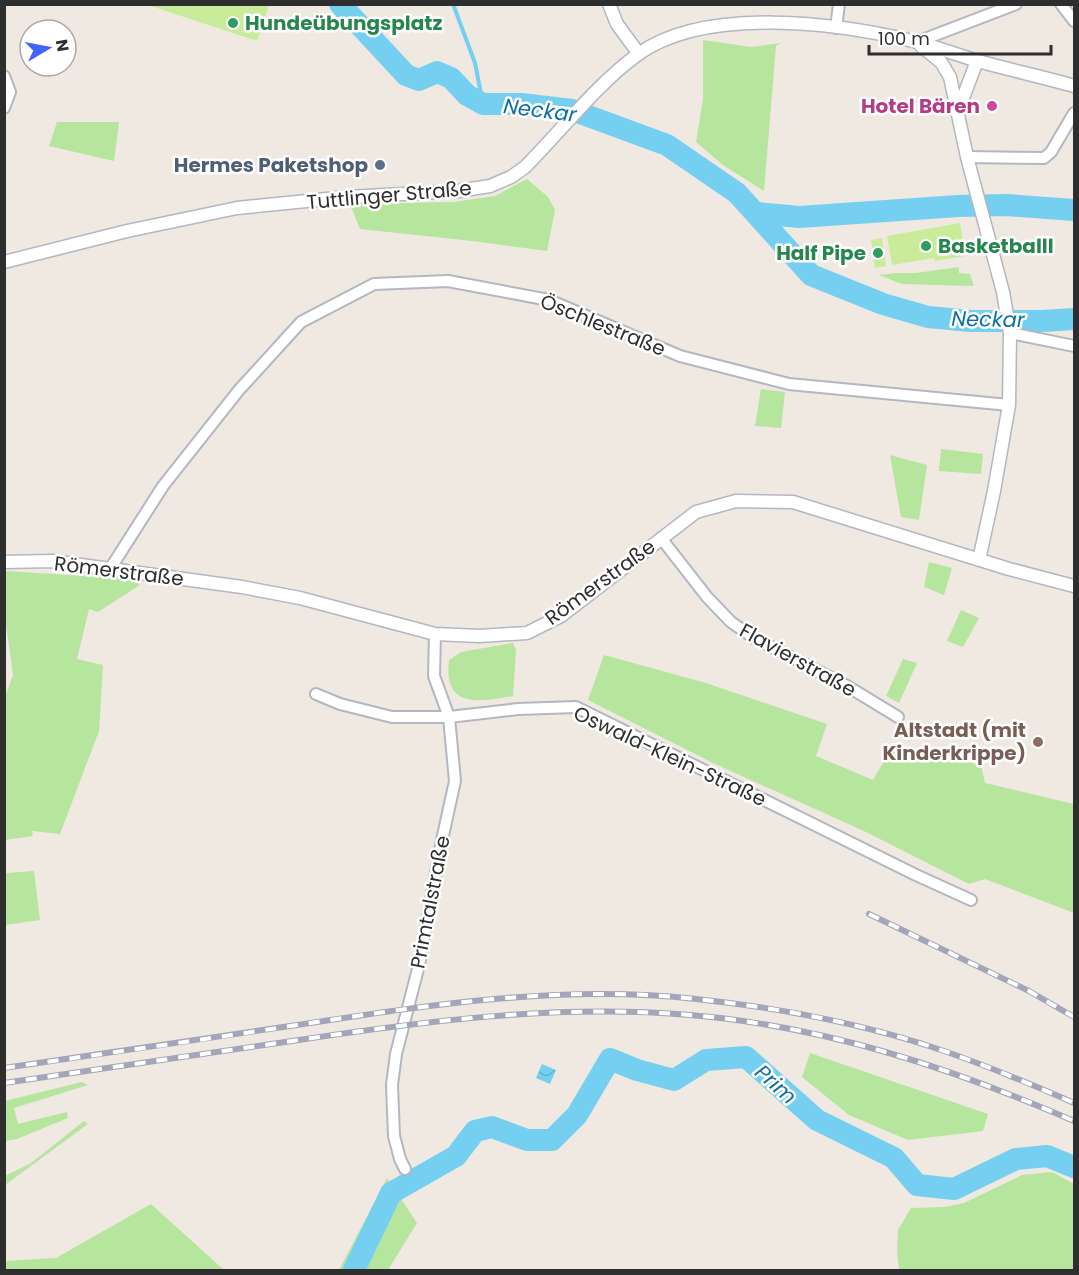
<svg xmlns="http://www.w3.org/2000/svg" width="1079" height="1275" viewBox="0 0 1079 1275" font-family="Poppins,sans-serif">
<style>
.grass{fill:#b6e59e}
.pitch{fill:#c9ec9a}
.water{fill:url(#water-waves)}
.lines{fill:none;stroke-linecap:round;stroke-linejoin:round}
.stream{stroke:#75cff0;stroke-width:4}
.river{stroke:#75cff0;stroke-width:22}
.minor-casing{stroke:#b4b7c1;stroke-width:14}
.tertiary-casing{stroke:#b4b7c1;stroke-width:15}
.minor{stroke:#fff;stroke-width:10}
.tertiary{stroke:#fff;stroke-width:12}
.rail-casing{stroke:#a3a6b8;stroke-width:6}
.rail{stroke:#fff;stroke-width:4;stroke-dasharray:11;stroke-linecap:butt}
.leisure-dot{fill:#2e9e5b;stroke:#fff;stroke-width:2}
.hotel-dot{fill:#d1479c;stroke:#fff;stroke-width:2}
.service-dot{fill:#5c6f8a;stroke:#fff;stroke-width:2}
.education-dot{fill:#8d6e63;stroke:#fff;stroke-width:2}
.labels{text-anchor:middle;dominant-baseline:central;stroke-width:5;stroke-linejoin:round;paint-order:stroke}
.leisure-label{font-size:20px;font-weight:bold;fill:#27864d;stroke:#fff;text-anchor:start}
.hotel-label{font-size:20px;font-weight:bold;fill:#b23c85;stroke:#fff;text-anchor:end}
.service-label{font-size:20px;font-weight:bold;fill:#4e5e75;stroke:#fff;text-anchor:end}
.street-label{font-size:20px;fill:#2e2e2e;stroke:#fff}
.education-label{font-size:20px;font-weight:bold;fill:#785e54;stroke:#fff;text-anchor:end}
.water-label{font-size:21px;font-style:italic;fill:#0d6fa3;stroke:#fff}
</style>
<defs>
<pattern id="water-waves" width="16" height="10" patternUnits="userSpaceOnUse" patternTransform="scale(1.5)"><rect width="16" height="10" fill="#75cff0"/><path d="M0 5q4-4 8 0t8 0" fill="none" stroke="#66b2ce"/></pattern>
</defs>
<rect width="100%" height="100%" fill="#efe9e1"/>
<path class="grass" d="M 703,40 L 751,47 L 781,43 L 776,46 L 764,191 L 723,165 L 696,142 L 703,99 Z
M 57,122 L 119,122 L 114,161 L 49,146 Z
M 527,179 L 548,197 L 555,210 L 547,251 L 472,241 L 360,229 L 350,204 L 453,202 L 495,196 Z
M 959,267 L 959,273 L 970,274 L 974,286 L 902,284 L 879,275 L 896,273 L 916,273 Z
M 761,389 L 785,392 L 781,428 L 755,426 Z
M 941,449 L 983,454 L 981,474 L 939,471 Z
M 890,455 L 927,465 L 919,520 L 901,517 Z
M 929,562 L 952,568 L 944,595 L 924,587 Z
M 5,571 L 132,579 L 140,585 L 98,612 L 89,609 L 77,659 L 103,665 L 99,731 L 60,834 L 32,831 L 33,836 L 5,840 L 5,697 L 13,675 L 5,617 Z
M 961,610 L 979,618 L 963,647 L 947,641 Z
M 513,643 L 516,650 L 513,696 C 479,702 443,709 449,660 L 461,652 Z
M 604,655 L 706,683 L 827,724 L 816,756 L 873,780 L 893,746 L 981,765 L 985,783 L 1074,804 L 1074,913 L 985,879 L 969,884 L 866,832 L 713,763 L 588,700 Z
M 903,659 L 917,663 L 899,703 L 886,696 Z
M 4,866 L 6,873 L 34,871 L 40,920 L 5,925 Z
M 810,1053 L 988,1114 L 983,1131 L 908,1140 L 849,1115 L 802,1077 Z
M 82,1082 L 88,1085 L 14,1108 L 18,1124 L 67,1112 L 68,1118 L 17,1139 L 5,1141 L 5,1101 Z
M 84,1121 L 88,1124 L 5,1185 L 5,1176 L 31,1163 Z
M 1052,1172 L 1074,1184 L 1074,1270 L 899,1270 L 897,1252 L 898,1230 L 911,1208 L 945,1207 L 964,1203 L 1022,1175 Z
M 387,1178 L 417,1223 L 388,1270 L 339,1270 Z
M 151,1204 L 224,1270 L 5,1270 L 5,1261 L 56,1258 Z"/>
<path class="pitch" d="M 148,5 L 269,5 L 257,41 Z
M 960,223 L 965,256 L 935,261 L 934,258 L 892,265 L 887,236 Z
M 882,238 L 886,266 L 875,268 L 871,240 Z"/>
<path class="water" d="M 542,1064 L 556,1070 L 550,1084 L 536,1078 Z"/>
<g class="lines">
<path class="stream" d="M 453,4 L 475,63 L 483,104"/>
<path class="river" d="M 340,4 L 406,75 L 419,80 L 437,72 L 451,78 L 467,95 L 483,104 L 521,104 L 572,110 L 667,145 L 737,193 L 811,275 L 883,304 L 928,317 L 971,321 L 1042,321 L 1074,319
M 757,213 L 799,217 L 958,206 L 1006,205 L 1074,210
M 354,1270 L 391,1193 L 456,1156 L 475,1131 L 492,1127 L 527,1140 L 552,1140 L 577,1115 L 610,1059 L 637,1070 L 674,1080 L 706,1060 L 746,1057 L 817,1120 L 894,1158 L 917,1185 L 954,1189 L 1016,1159 L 1047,1156 L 1074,1167"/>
<defs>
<path id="minor" d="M 1061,4 L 1074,21
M 836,28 L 839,4
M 917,42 L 1016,4
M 4,76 L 10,92 L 4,108
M 967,157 L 1044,158 L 1051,152 L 1074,113
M 1010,333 L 1074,346
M 661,538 L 707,597 L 731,622 L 754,638 L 847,686 L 898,717
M 110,569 L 163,486 L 239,390 L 301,322 L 374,284 L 448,281 L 549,300 L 680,356 L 789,384 L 1009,405
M 316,694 L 340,704 L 392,717 L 449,717 L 518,709 L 576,707 L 916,875 L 971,900
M 405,1169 L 400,1159 L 394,1136 L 392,1085 L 396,1054 L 419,965 L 442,840 L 455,781 L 449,717 L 434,676 L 435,634"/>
<path id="tertiary" d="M 609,4 L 617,24 L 639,54
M 921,46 L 941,62 L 950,77 L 967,157 L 1003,292 L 1010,333 L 1009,405 L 994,491 L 979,560
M 958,111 L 977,61
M 4,262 L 127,231 L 237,208 L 347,197 L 458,191 L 490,186 L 511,177 L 525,167 C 562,130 595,86 637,55 C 706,5 839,23 917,42 C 937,47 957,55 978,61 C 1010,70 1043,77 1074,86
M 4,562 L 52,561 L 242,587 L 300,598 L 435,634 L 479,636 L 527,633 L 561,616 L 696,512 L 736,501 L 793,502 L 1009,569 L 1074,586"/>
</defs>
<use href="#minor" class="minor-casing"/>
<use href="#tertiary" class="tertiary-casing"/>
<use href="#minor" class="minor"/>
<use href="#tertiary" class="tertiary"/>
<defs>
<path id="rail" d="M 869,914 L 1029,991 L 1074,1017
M 4,1068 C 102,1054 200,1040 297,1025 C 429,1005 563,984 696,999 C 781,1008 866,1024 947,1052 C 990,1067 1033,1085 1074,1103
M 4,1083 C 100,1069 196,1055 292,1041 C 426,1021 555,1004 690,1015 C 824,1026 952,1068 1074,1121"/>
</defs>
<use href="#rail" class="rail-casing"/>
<use href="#rail" class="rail"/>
</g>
<g class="leisure-dot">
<circle cx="233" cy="23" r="6"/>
<circle cx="926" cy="246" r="6"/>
<circle cx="878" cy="253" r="6"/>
</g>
<circle class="hotel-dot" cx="992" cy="106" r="6"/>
<circle class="service-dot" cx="380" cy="165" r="6"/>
<circle class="education-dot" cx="1038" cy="742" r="6"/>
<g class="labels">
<g class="leisure-label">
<text x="245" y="23">Hundeübungsplatz</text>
<text x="938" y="246">Basketballl</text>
<text x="866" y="253" text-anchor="end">Half Pipe</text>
</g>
<g class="hotel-label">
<text x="980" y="106">Hotel Bären</text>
</g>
<g class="service-label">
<text x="368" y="165">Hermes Paketshop</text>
</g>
<g class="street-label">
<text transform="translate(389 195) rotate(-5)">Tuttlinger Straße</text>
<text transform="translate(603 325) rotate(22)">Öschlestraße</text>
<text transform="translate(119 571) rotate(7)">Römerstraße</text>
<text transform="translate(600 582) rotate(-36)">Römerstraße</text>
<text transform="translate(798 660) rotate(29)">Flavierstraße</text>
<text transform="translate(670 756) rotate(25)">Oswald-Klein-Straße</text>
<text transform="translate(430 902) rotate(-79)">Primtalstraße</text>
</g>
<g class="education-label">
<text x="1026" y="730">Altstadt (mit<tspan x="1026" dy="23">Kinderkrippe)</tspan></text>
</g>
<g class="water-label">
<text transform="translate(540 110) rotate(7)">Neckar</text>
<text transform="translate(988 319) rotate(1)">Neckar</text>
<text transform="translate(776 1084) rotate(42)">Prim</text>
</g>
</g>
<rect width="1079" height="1275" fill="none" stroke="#2e2e2e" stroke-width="12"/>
<g transform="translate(48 48) rotate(80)"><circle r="28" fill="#ffffff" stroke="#ababab" stroke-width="1.5"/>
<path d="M0-4.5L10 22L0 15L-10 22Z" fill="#4264fb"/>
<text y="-9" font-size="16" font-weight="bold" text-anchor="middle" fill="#2e2e2e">N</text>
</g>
<path d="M869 45v9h182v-9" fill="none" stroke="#2e2e2e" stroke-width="3"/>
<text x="878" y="45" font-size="18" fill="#2e2e2e" stroke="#ffffff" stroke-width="4.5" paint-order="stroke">100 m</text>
</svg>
